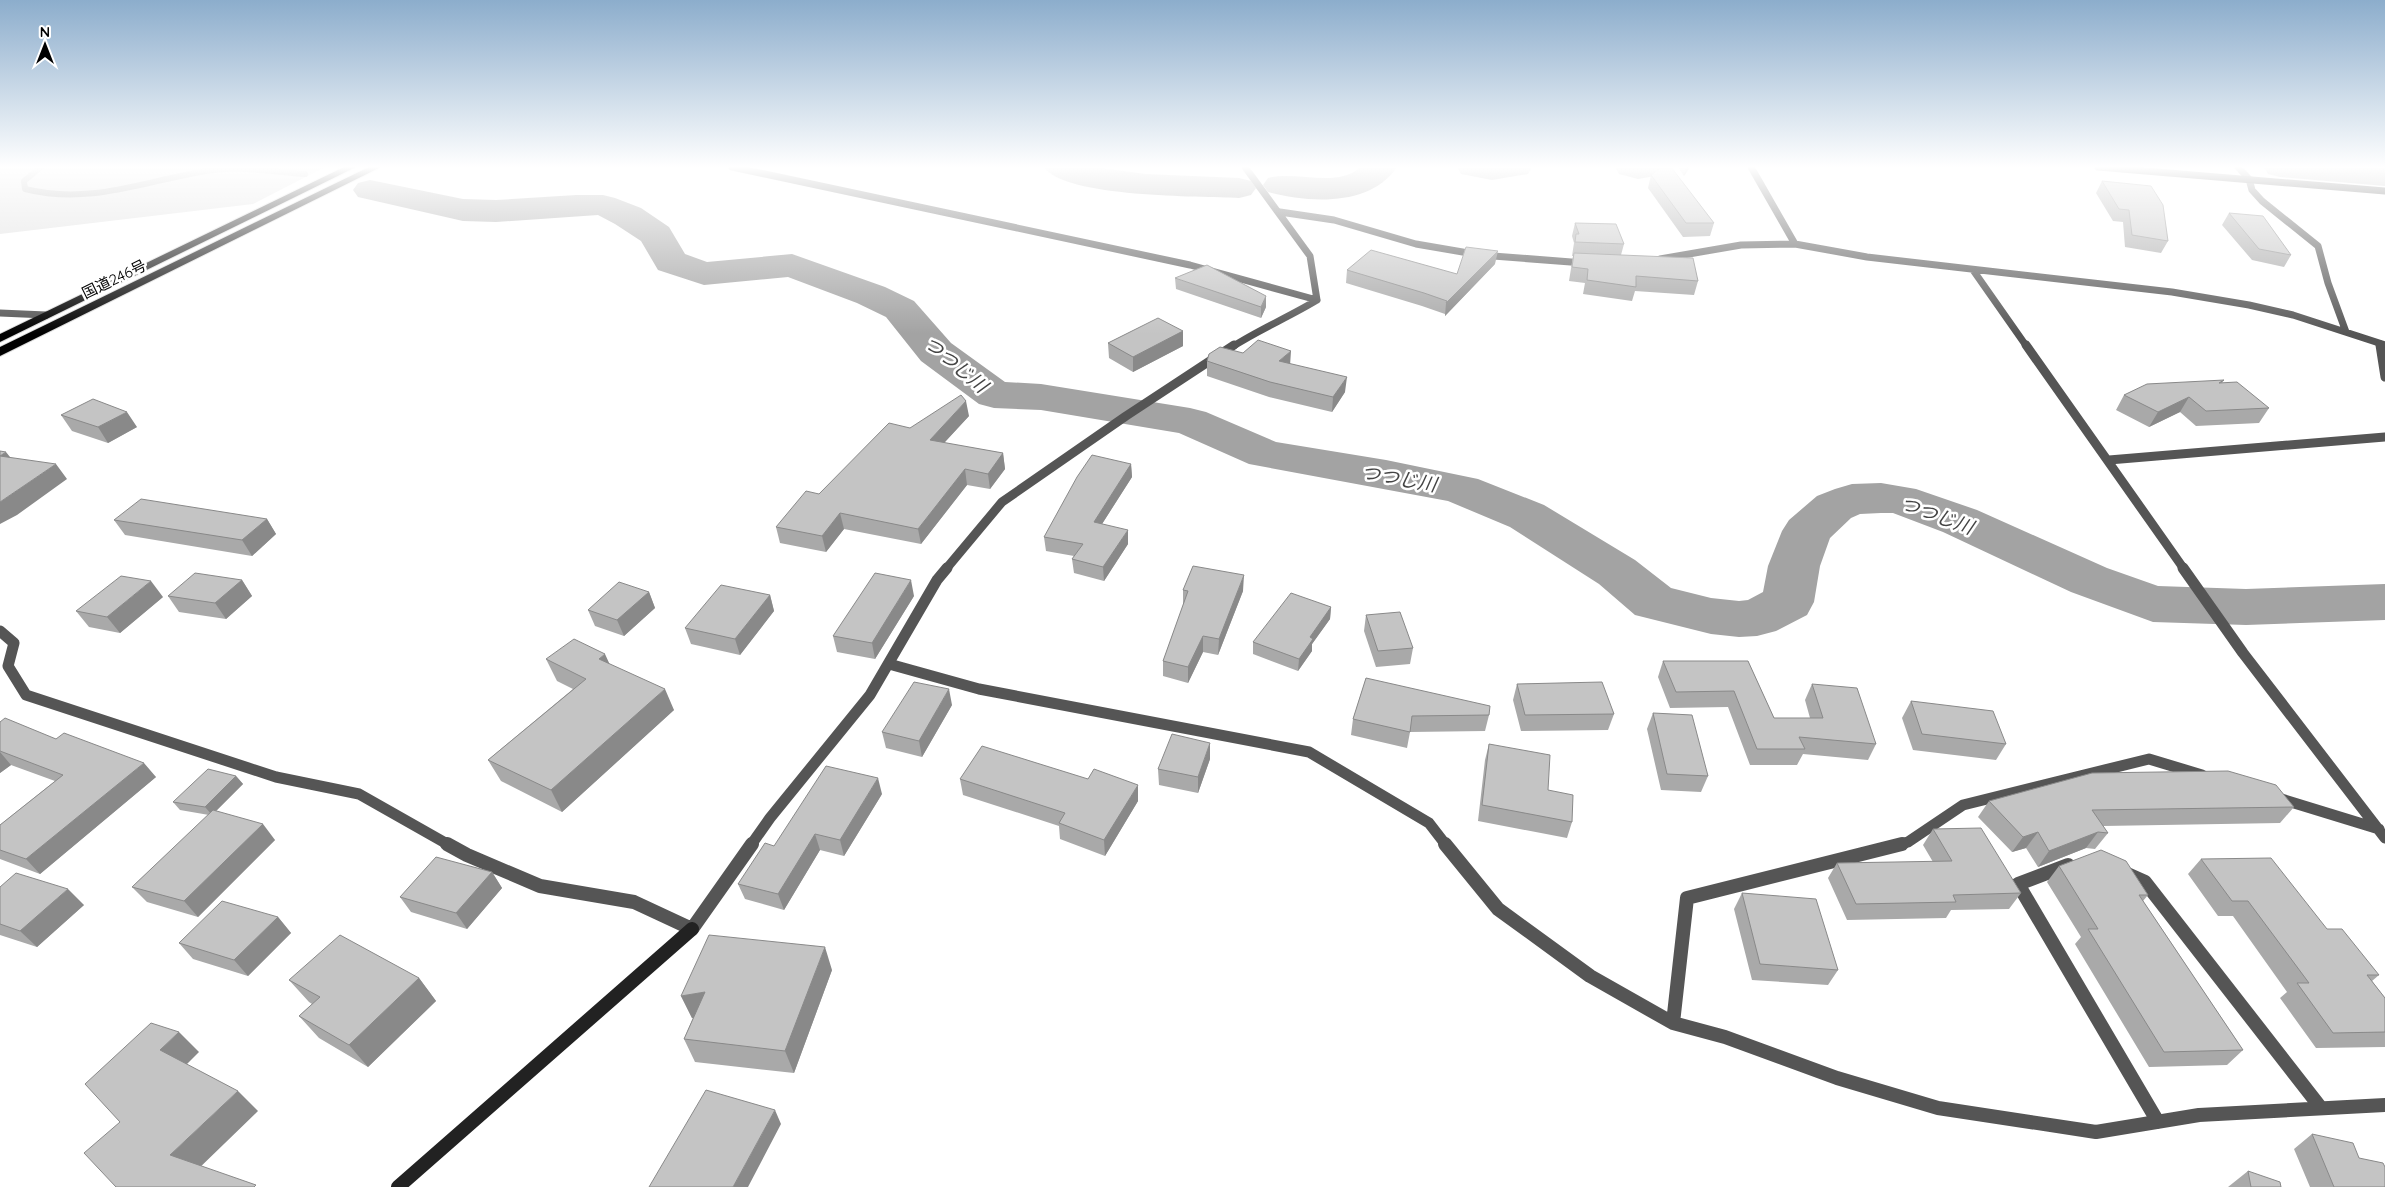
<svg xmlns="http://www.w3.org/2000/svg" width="2385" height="1187" viewBox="0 0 2385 1187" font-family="Quicksand,'Noto Sans JP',sans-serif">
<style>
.green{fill:#dcdcdc}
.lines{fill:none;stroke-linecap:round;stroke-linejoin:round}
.stream{stroke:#a3a3a3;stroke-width:6}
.river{fill:#a3a3a3;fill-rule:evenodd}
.highway-casing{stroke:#dbdbdb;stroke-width:2}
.street-far3{stroke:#555;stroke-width:7}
.street-far2{stroke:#555;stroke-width:9}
.street-far1{stroke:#555;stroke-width:11}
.street{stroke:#555;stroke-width:14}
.secondary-far1{stroke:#222;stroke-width:7}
.secondary{stroke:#222;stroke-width:14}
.highway{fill:#000;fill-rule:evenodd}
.wall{fill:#a9a9a9}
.shaded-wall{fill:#898989}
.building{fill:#c4c4c4;stroke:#898989}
.labels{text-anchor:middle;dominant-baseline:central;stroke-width:5;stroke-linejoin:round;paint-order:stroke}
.far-street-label{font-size:15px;fill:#000;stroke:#fff}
.water-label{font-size:19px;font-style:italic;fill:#444;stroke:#fff}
</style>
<rect width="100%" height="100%" fill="#fff"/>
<path class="green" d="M 0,167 L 325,167 L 253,204 L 0,234 Z"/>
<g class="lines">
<path class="stream" d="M 41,167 L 24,181 L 25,189 C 93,206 148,179 213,170 C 244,166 275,172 305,174"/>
<path class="river" d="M 1044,167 L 1093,167 L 1146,174 L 1239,178 L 1251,181 L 1256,188 L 1251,195 L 1239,198 C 1201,196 1065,198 1044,167 Z
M 1361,167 L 1397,167 C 1370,207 1309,203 1268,192 L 1263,185 L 1268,178 C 1298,170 1335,189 1361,167 Z
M 1457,167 L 1532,167 L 1528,174 L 1492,180 L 1461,174 Z
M 1615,167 L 1670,167 L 1666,174 L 1638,179 L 1619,174 Z
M 2264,167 L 2385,167 L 2385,186 L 2280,177 L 2268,174 Z
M 370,180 L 463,199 L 496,200 L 576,195 L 603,195 L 615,198 L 641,208 L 669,227 L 685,254 L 707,262 L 792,254 L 885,287 L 914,301 L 951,343 L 1005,382 L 1041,384 L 1190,408 L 1206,412 L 1276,442 L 1386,460 L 1478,479 L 1544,505 L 1635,560 L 1671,588 L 1711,598 L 1739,601 L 1748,600 L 1763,592 L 1768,566 L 1782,531 L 1789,520 L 1817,496 L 1835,489 L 1852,484 L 1881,483 L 1916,489 L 1977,510 L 2107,568 L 2158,586 L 2246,589 L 2385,584 L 2385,620 L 2246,625 L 2153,622 L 2071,592 L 1943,532 L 1893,513 L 1881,513 L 1860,514 L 1851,518 L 1830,538 L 1820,566 L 1814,602 L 1807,615 L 1776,631 L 1757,636 L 1739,637 L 1711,634 L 1635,615 L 1599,584 L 1510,527 L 1448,501 L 1249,464 L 1179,433 L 1041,410 L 994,408 L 979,404 L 921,361 L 886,317 L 857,303 L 788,277 L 704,285 L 658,270 L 641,241 L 615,224 L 598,215 L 496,222 L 463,221 L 358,197 L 353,190 L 358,183 Z"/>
<defs>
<path id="highway" d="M 344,167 L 356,167 L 0,342 L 0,334 Z
M 369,167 L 381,167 L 0,356 L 0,347 Z"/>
</defs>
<use href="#highway" class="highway-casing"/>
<path class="street-far3" d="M 732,167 L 1190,265 L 1317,300
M 1245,167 L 1310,256 L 1317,300
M 1751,167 L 1795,244
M 2238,167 L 2249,179 L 2252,190 L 2262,201 L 2318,246 L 2328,283 L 2346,332
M 1280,212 L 1334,220 L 1416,244 L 1480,255 L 1584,263
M 1660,259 L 1741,245 L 1795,244 L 1867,257 L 2172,292 L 2249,305 L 2293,315 L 2385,345
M 1973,270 L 2027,347
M 0,313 L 46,315
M 2380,344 L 2380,347
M 1232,347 C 1260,329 1289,317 1317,300"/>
<path class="street-far2" d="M 2026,345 L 2184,569
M 2380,345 L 2385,377
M 2109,460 L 2385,437
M 946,569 L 1002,502 L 1126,416 L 1234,345"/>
<path class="street-far1" d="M 2183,568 L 2243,653 L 2385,838
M 0,631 L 14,643 L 8,666 L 26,695 L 276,777 L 359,794 L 449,845
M 889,664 L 979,689 L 1309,752 L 1429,823 L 1446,845
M 2278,798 L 2379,829
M 751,845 L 770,818 L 870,695 L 937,580 L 947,568
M 1897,845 L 1908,842 L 1963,805 L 2149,759 L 2202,775"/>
<path class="street" d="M 447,844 L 467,855 L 540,886 L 634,902 L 692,929 L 752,844
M 1445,844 L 1498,909 L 1590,976 L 1673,1023 L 1725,1037 L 1837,1078 L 1938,1108 L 2096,1132 L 2199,1115 L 2385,1105
M 2068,865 L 2018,884 L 2158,1122
M 2127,874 L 2145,882 L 2321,1108
M 1673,1023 L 1687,898 L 1902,844"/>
<path class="secondary-far1" d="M 2098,167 L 2385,191"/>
<path class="secondary" d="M 398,1187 L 692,929"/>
<use href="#highway" class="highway"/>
</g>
<path class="wall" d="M 1678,167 L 1690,167 L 1684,176 Z
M 1651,175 L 1714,223 L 1710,236 L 1683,237 L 1648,188 Z
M 2102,181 L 2168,241 L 2161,253 L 2125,247 L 2123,222 L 2113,221 L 2096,193 Z
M 2229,213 L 2291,255 L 2284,267 L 2252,260 L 2222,225 Z
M 1575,223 L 1624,244 L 1621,255 L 1698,281 L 1694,295 L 1635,291 L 1632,301 L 1583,294 L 1585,283 L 1569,281 L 1573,256 L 1572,256 L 1574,243 L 1572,236 Z
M 1495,264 L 1445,316 L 1445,314 L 1422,306 L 1346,283 L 1347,270 L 1457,274 Z
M 1175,278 L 1266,307 L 1261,318 L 1176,289 Z
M 1183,331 L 1183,346 L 1133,372 L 1109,358 L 1108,343 Z
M 1207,361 L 1290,364 L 1345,392 L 1332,412 L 1269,397 L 1207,376 Z
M 2224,380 L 2222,383 L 2269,408 L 2259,423 L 2196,426 L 2180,412 L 2149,427 L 2116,410 L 2124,395 Z
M 61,415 L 137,427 L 108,443 L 72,431 Z
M 969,416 L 944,443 L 1003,453 L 1005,469 L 990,489 L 967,485 L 921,544 L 844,529 L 826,552 L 780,543 L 776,527 L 819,494 L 910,428 Z
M 1131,464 L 1132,477 L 1102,524 L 1128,544 L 1104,581 L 1074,573 L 1072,559 L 1074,556 L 1046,551 L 1044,537 Z
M 267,519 L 276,534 L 252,556 L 125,535 L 114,520 Z
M 242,580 L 252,596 L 226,619 L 179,612 L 168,596 Z
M 1183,590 L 1243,591 L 1218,655 L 1203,652 L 1188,683 L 1163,676 L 1163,661 L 1183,606 Z
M 649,592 L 655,608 L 624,636 L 595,626 L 588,610 Z
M 770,595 L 774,611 L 740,655 L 691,644 L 685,628 Z
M 914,596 L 875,659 L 837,652 L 833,636 Z
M 163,597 L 120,633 L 89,627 L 76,611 Z
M 1331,607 L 1330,619 L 1312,644 L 1312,651 L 1298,671 L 1253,654 L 1253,642 Z
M 1366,615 L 1413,648 L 1410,664 L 1376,667 L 1364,631 Z
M 546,659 L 610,664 L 674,710 L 562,812 L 501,781 L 488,760 L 573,689 L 557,681 Z
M 1663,661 L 1748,661 L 1774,718 L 1810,718 L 1805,700 L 1812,684 L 1876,744 L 1868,760 L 1803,754 L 1797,765 L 1750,765 L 1728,707 L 1670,708 L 1658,677 Z
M 1366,678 L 1489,715 L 1485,731 L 1410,732 L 1407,748 L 1351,735 L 1353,719 Z
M 1517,684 L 1614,714 L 1608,730 L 1521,731 L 1513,700 Z
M 1911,701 L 2006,744 L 1996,760 L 1913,750 L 1902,718 Z
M 952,705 L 922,757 L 886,748 L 882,732 Z
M 1653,713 L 1708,776 L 1701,792 L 1661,790 L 1647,729 Z
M 0,722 L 56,739 L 156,777 L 40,874 L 0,859 L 0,825 L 55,781 L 11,765 L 0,773 Z
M 1489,744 L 1548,790 L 1572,822 L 1567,838 L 1478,821 L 1485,760 Z
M 1210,759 L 1198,793 L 1159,785 L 1158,769 Z
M 236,776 L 243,784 L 216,811 L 275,840 L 198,917 L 147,902 L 132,887 L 209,815 L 180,810 L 173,802 Z
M 960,779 L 1138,801 L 1105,856 L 1060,839 L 1059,826 L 963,795 Z
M 882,794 L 844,856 L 820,850 L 784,910 L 745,899 L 738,884 L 774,846 Z
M 1989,801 L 2294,807 L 2280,823 L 2103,826 L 2108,833 L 2095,849 L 2086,848 L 2038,867 L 2026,848 L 2012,852 L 1978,817 Z
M 1933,829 L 2021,893 L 2009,909 L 1951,910 L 1946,918 L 1847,920 L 1828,878 L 1837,863 L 1933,862 L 1923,845 Z
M 2201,859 L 2379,975 L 2372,981 L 2385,998 L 2385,1047 L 2316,1048 L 2280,998 L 2287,992 L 2233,916 L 2218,916 L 2188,874 Z
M 2059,866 L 2148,895 L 2143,901 L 2243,1050 L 2227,1065 L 2149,1067 L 2075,944 L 2081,937 L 2047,882 Z
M 492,872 L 502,888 L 467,929 L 411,912 L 400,897 Z
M 0,887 L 84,905 L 37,947 L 0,935 Z
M 1742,893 L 1838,970 L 1828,985 L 1752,980 L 1734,909 Z
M 278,917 L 291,933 L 248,976 L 193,959 L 179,943 Z
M 832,970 L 794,1073 L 695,1062 L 684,1039 L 693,1018 L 692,1018 L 681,996 Z
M 419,978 L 436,1001 L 368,1067 L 319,1038 L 299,1016 L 312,1004 L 309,1002 L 289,980 Z
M 2312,1134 L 2359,1158 L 2385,1187 L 2310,1187 L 2294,1149 Z
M 2248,1171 L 2281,1187 L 2228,1187 Z"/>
<path class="shaded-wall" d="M 1687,167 L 1690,167 L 1684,176 L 1686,169 Z
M 1498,251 L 1495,264 L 1445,316 L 1446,303 Z
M 1266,296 L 1266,307 L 1261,318 L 1261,307 Z
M 1183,331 L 1183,346 L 1133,372 L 1133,357 Z
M 1291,351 L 1290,366 L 1279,361 Z
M 1347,377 L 1345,392 L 1332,412 L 1333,397 Z
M 2189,397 L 2180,412 L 2149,427 L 2158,412 Z
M 966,401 L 969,416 L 932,456 L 930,440 Z
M 127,412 L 137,427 L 108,443 L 98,427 Z
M 6,452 L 18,467 L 0,456 Z
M 1003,453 L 1005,469 L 990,489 L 988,474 Z
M 56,464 L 67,479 L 17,515 L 0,524 L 0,502 Z
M 1131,464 L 1132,477 L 1095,535 L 1094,522 Z
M 965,469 L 967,485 L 921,544 L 918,529 Z
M 840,513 L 844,529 L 826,552 L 822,536 Z
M 267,519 L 276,534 L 252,556 L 242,540 Z
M 1128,530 L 1128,544 L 1104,581 L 1103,567 Z
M 1244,575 L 1243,591 L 1218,655 L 1219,639 Z
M 242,580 L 252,596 L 226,619 L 215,603 Z
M 911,580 L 914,596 L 875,659 L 872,643 Z
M 151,581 L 163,597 L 120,633 L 107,617 Z
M 649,592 L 655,608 L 624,636 L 617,620 Z
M 770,595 L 774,611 L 740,655 L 735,639 Z
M 1331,607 L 1330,619 L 1312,644 L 1312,651 L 1298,671 L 1299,659 L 1310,637 Z
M 1203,636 L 1203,652 L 1188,683 L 1188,667 Z
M 605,654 L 615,676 L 599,659 Z
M 665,689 L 674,710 L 562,812 L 551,790 Z
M 949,689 L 952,705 L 922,757 L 919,741 Z
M 1210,743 L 1210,759 L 1198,793 L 1198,777 Z
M 0,752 L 11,765 L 0,773 Z
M 144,763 L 156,777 L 40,874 L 26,859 Z
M 236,776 L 243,784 L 212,815 L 205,807 Z
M 878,778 L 882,794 L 844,856 L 840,840 Z
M 1138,785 L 1138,801 L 1105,856 L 1104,840 Z
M 263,824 L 275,840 L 198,917 L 184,901 Z
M 2038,832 L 2026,848 L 2012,852 L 2023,837 Z
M 2098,832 L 2086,848 L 2038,867 L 2049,851 Z
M 815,834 L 820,850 L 784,910 L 778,894 Z
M 492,872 L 502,888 L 467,929 L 456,913 Z
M 68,889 L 84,905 L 37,947 L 20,931 Z
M 278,917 L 291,933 L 248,976 L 234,960 Z
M 825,947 L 832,970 L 794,1073 L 785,1051 Z
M 419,978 L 436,1001 L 368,1067 L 349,1045 Z
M 705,992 L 716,1014 L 692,1018 L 681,996 Z
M 179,1032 L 199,1052 L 181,1070 L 160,1050 Z
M 238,1091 L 258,1111 L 193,1174 L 170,1155 Z
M 775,1110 L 781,1124 L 748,1187 L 733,1187 Z"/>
<path class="building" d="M 1662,167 L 1671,167 L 1714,223 L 1686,223 L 1651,175 Z
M 2102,181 L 2151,186 L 2163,205 L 2168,241 L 2132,235 L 2129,210 L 2119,209 Z
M 2229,213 L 2263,216 L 2291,255 L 2259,249 Z
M 1575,223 L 1616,224 L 1624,244 L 1575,242 L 1576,234 L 1579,234 Z
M 1466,247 L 1498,251 L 1446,303 L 1447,301 L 1424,293 L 1347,270 L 1371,250 L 1457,274 Z
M 1574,253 L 1693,258 L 1698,281 L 1636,276 L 1636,287 L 1587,280 L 1588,269 L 1572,267 Z
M 1207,265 L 1266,296 L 1261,307 L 1175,278 Z
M 1158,318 L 1183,331 L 1133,357 L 1108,343 Z
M 1258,340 L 1291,351 L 1279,361 L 1347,377 L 1333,397 L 1270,382 L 1207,361 L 1209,354 L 1220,347 L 1243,353 Z
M 2224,380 L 2219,383 L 2237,382 L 2269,408 L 2206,411 L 2189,397 L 2158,412 L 2124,395 L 2147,384 Z
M 961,395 L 966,401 L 930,440 L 1003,453 L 988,474 L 965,469 L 918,529 L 840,513 L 822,536 L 776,527 L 806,491 L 819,494 L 889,423 L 910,428 Z
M 93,399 L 127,412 L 98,427 L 61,415 Z
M 0,451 L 6,452 L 0,456 Z
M 1092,455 L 1131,464 L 1094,522 L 1128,530 L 1103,567 L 1072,559 L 1083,544 L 1044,537 L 1077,477 Z
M 0,456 L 56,464 L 0,502 Z
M 141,499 L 267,519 L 242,540 L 114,520 Z
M 1193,566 L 1244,575 L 1219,639 L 1203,636 L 1188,667 L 1163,661 L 1188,591 L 1183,590 Z
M 195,573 L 242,580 L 215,603 L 168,596 Z
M 875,573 L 911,580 L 872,643 L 833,636 Z
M 121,576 L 151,581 L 107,617 L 76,611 Z
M 619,582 L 649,592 L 617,620 L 588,610 Z
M 721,585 L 770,595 L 735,639 L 685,628 Z
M 1291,593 L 1331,607 L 1310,637 L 1313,639 L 1299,659 L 1253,642 Z
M 1400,612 L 1413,648 L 1378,651 L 1366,615 Z
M 574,639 L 605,654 L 599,659 L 665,689 L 551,790 L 488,760 L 586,679 L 546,659 Z
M 1663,661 L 1748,661 L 1774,718 L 1823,718 L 1812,684 L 1857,688 L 1876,744 L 1799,737 L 1805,749 L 1757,749 L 1734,691 L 1676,692 Z
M 1366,678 L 1490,706 L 1489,715 L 1412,716 L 1410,732 L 1353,719 Z
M 914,682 L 949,689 L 919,741 L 882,732 Z
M 1602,682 L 1614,714 L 1525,715 L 1517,684 Z
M 1911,701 L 1993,711 L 2006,744 L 1922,734 Z
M 1653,713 L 1692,715 L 1708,776 L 1667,774 Z
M 5,718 L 56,739 L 64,733 L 144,763 L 26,859 L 0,850 L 0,825 L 63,775 L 0,751 L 0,722 Z
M 1172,734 L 1210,743 L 1198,777 L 1158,769 Z
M 1489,744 L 1550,755 L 1548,790 L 1573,795 L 1572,822 L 1482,805 Z
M 982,746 L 1088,779 L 1094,769 L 1138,785 L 1104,840 L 1059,823 L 1065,813 L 960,779 Z
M 826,766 L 878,778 L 840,840 L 815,834 L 778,894 L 738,884 L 765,843 L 774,846 Z
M 208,769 L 236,776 L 205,807 L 173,802 Z
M 2228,771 L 2276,785 L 2294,807 L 2092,810 L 2108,833 L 2098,832 L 2049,851 L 2038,832 L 2023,837 L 1989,801 L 2092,773 Z
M 213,810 L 263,824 L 184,901 L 132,887 Z
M 1981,828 L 2021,893 L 1953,895 L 1956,902 L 1856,904 L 1837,863 L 1952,861 L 1933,829 Z
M 2101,850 L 2126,861 L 2148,895 L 2139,895 L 2243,1050 L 2164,1052 L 2088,929 L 2098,929 L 2059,866 Z
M 436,857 L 492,872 L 456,913 L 400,897 Z
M 2271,858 L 2327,929 L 2342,929 L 2379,975 L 2367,975 L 2385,998 L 2385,1032 L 2333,1033 L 2297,983 L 2309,983 L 2248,901 L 2232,901 L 2201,859 Z
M 16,873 L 68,889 L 20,931 L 0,924 L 0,887 Z
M 1742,893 L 1816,899 L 1838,970 L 1760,964 Z
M 222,901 L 278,917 L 234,960 L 179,943 Z
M 340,935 L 419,978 L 349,1045 L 299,1016 L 320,997 L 289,980 Z
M 709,935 L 825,947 L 785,1051 L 684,1039 L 705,992 L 681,996 Z
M 151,1023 L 179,1032 L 160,1050 L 238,1091 L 170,1155 L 256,1185 L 254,1187 L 116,1187 L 84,1153 L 120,1122 L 85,1084 Z
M 706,1090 L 775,1110 L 733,1187 L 649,1187 Z
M 2312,1134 L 2353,1143 L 2359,1158 L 2383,1163 L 2385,1167 L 2385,1187 L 2334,1187 Z
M 2248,1171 L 2280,1182 L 2281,1187 L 2251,1187 Z"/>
<linearGradient id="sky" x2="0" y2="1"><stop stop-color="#8cadcc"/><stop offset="0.5" stop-color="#fff"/><stop offset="1" stop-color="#fff" stop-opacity="0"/></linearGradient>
<rect width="2385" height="334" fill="url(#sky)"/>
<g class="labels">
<g class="far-street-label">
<text transform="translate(114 279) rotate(-26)">国道246号</text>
</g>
<g class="water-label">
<text transform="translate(956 364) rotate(40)">つつじ川</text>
<text transform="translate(1399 478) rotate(10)">つつじ川</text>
<text transform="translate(1937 515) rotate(20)">つつじ川</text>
</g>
</g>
<g transform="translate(45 45)" stroke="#ffffff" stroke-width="4" paint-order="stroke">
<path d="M0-4L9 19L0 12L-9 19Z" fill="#000000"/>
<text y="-8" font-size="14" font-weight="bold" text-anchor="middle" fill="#000000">N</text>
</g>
</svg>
